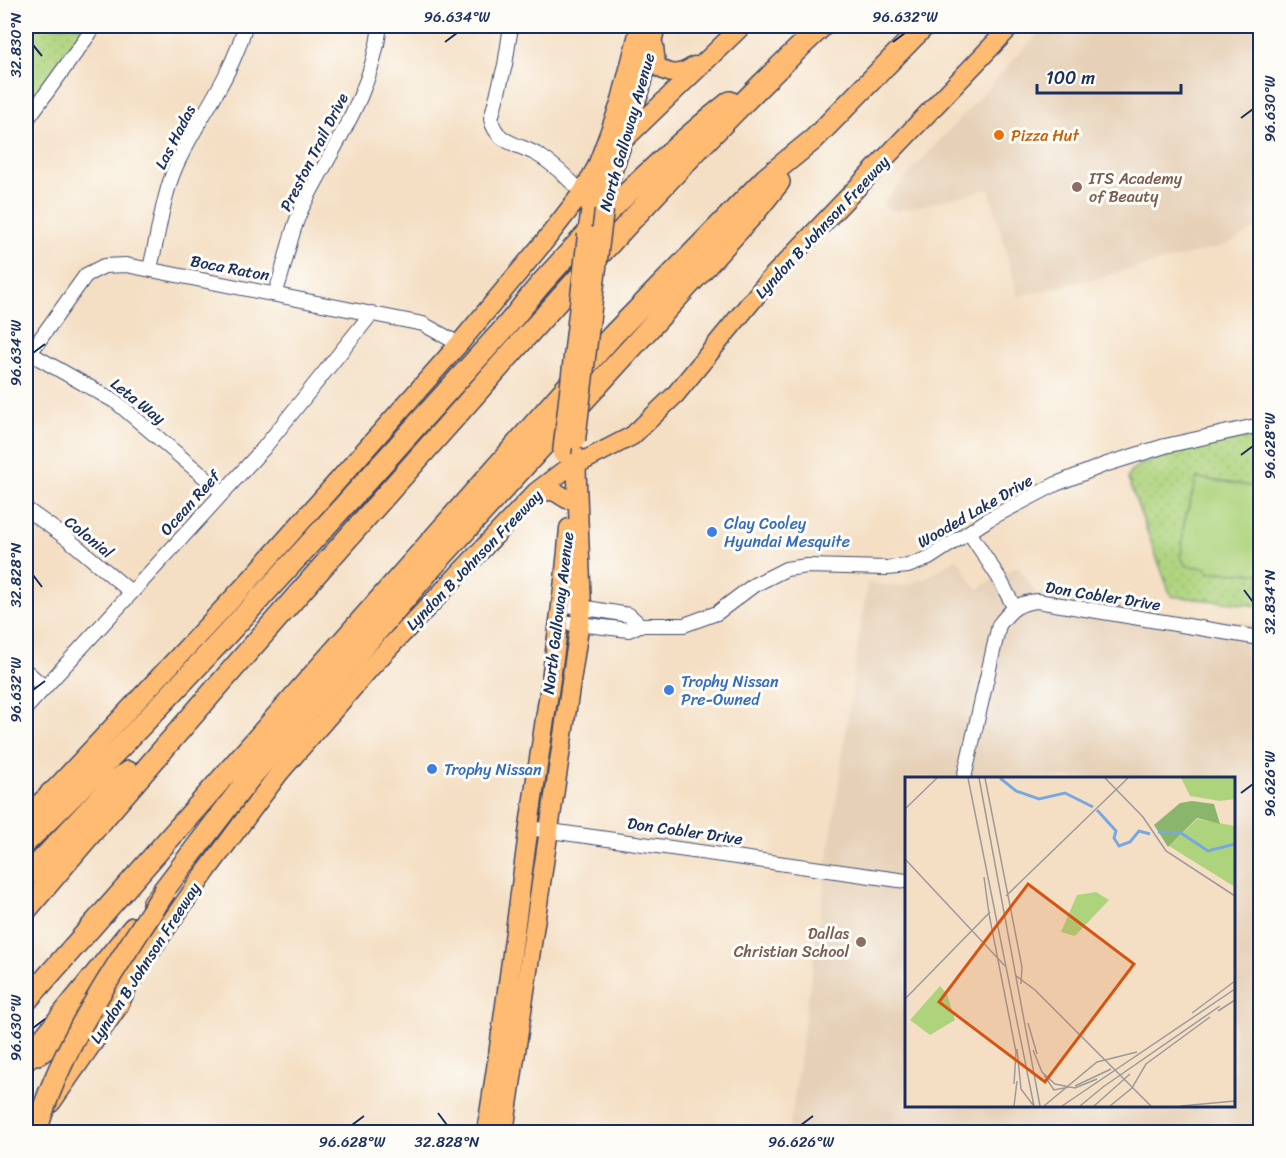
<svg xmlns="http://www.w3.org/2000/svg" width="1286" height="1158" viewBox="0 0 1286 1158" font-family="Sriracha,sans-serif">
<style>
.built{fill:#e6d0b7;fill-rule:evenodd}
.grass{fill:url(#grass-dots);stroke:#64816d;stroke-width:1.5}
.pitch{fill:#add37c;stroke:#64816d;stroke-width:1.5}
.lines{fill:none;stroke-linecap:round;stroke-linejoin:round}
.minor-casing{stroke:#3c496d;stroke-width:16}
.major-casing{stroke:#3c496d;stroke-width:21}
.highway-casing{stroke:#3c496d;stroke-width:24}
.minor{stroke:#fff;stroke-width:14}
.major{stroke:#febb71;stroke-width:18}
.highway{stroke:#febb71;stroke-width:21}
.major-bridge-casing{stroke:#3c496d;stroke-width:21;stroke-linecap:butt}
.highway-bridge-casing{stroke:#3c496d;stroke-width:24;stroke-linecap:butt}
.major-bridge{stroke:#febb71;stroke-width:18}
.highway-bridge{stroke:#febb71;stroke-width:21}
.ticks{fill:none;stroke:#1b2f5e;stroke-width:2}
.food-dot{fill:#e8710a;stroke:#fdfcf7;stroke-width:2}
.education-dot{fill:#8d6e63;stroke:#fdfcf7;stroke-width:2}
.shop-dot{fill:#3f7fe0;stroke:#fdfcf7;stroke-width:2}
.labels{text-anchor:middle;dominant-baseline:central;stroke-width:6;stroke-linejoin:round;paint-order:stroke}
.street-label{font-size:16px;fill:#1b2f5e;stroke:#fdfcf7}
.food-label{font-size:16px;fill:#c56008;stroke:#fdfcf7;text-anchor:start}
.education-label{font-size:16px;fill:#785e54;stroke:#fdfcf7;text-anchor:start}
.shop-label{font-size:16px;fill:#366cbe;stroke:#fdfcf7;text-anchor:start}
.inset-river{fill:none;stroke:#77a8e2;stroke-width:3}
.inset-road{fill:none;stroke:#9d999b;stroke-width:1.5}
.view{fill:#d45514;fill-opacity:0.15;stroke:#d45514;stroke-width:3}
.inset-edge{fill:none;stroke:#1b2f5e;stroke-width:3}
.neatline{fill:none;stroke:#1b2f5e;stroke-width:2}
.ticks-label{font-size:15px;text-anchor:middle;fill:#1b2f5e}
</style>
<defs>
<pattern id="grass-dots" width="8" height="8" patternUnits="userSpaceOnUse" patternTransform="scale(1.5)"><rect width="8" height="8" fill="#add37c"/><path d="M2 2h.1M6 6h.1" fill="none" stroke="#94b56e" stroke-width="1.8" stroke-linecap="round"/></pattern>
</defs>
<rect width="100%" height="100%" fill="#fdfcf7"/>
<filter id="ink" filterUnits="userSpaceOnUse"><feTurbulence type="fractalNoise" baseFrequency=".0167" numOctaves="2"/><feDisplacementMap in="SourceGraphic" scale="12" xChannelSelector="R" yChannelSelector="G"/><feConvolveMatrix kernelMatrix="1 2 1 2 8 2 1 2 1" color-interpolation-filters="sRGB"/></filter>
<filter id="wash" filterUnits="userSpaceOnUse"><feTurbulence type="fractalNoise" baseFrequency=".008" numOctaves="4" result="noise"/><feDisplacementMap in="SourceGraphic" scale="24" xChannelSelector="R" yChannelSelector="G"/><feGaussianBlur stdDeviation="1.35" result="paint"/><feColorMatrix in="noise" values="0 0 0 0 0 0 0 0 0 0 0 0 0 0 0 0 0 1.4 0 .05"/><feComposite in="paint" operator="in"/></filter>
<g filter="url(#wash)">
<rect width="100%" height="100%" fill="#f4dfc4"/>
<path class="built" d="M 1045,26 L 1260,26 L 1260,227 L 1221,247 L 1018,297 L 989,189 L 898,211 L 885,208 L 884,201 Z
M 957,558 L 977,589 L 1018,566 L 1036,593 L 1260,625 L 1260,1132 L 789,1132 L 867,583 L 896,586 L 909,584 L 926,578 ZM 906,778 L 1234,778 L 1234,1106 L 906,1106 Z"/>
<path class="grass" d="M 26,26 L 86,26 L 26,108 Z
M 1260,435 L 1260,606 L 1171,596 L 1128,479 C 1129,476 1129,473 1132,470 C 1144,458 1239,439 1260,435 Z"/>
<path class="pitch" d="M 1197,478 L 1250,486 L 1260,493 L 1260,573 L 1207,572 L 1207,568 L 1187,566 L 1181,558 L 1184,523 Z"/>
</g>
<g filter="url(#ink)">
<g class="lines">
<defs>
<path id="minor" d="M 511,26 L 505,65 L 491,119 C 496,144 520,144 538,155 C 555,165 569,179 582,193
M 26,121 L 95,26
M 150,268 C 158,237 163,195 176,166 C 198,118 232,77 245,26
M 275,294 C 287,262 290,228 307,198 C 337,140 372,92 380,26
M 26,351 L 116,402 L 222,492
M 30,353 L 86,275 L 104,266 L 126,265 L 423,324 L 459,344
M 26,509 L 68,539 L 131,592
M 969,532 L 999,578 L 1014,607
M 562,604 L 629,615 L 640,625
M 570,623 L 629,630 L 640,625 L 684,625 L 717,613 L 754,585 L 786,569 L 807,566 L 887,568 L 908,566 L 929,558 L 989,519 L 1056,484 L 1104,465 L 1165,446 L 1260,425
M 26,671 L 44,687
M 26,708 L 263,449 L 372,313
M 964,778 L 999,625 C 1011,609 1018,603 1037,601 L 1260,638
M 529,828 L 906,881"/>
<path id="major" d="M 654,46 L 656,65 C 669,76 680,76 694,66
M 604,210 L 611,176 L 641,88 L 656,26
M 587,235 L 597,166 L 620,104 L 640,26
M 536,492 L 554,491 L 567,499
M 26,815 L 51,793 L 248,582 L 459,344 L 544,242 L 582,193 L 597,166 L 742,26
M 51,1103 L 118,1007 L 132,977 L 208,869 L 280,772 L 371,667 L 536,492 L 562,472 L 632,436 L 675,395 L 769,280 L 1011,26
M 486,1132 C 503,1031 515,928 529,826 C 543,727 561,628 569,528
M 504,1132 L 582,608 L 576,456"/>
<path id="highway" d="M 33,823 L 44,811 L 51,793
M 26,842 C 192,680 345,503 502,331 C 518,313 532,293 548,276 C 604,214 665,153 730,102
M 26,877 L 118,779 L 128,772
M 153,904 L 248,780 L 434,565 L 755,212 L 779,182
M 26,910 C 163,747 304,587 446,427 C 567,290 689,151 822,26
M 26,1001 L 612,336 L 766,178 L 814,139 L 924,26
M 38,1054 L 85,1023 L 132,977
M 26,1060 L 133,928"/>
</defs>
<use href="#minor" class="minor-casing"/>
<use href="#major" class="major-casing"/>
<use href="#highway" class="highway-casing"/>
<use href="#minor" class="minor"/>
<use href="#major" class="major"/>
<use href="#highway" class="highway"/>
<defs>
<path id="major-bridge" d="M 576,440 L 604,210
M 562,453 L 587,235"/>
<path id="highway-bridge" d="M 36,1132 C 61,1044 116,968 165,891"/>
</defs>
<use href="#major-bridge" class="major-bridge-casing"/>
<use href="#highway-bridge" class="highway-bridge-casing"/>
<use href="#major-bridge" class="major-bridge"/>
<use href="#highway-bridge" class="highway-bridge"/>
</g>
</g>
<path class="ticks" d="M 445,42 L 457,33M 893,42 L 905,33M 33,45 L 42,56M 1241,118 L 1253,109M 33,353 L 45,344M 1241,455 L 1253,446M 33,575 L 42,587M 1244,590 L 1253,602M 33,690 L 45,681M 1241,793 L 1253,784M 33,1028 L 45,1019M 438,1113 L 447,1125M 352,1125 L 364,1116M 801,1125 L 813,1116"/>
<circle class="food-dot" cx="999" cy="135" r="6"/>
<g class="education-dot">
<circle cx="1077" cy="187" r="6"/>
<circle cx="861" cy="942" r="6"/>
</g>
<g class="shop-dot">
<circle cx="712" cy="532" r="6"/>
<circle cx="669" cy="690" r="6"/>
<circle cx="432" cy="769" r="6"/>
</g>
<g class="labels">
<g class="street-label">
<text transform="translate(627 132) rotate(-74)">North Galloway Avenue</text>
<text transform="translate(175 137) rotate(-63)">Las Hadas</text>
<text transform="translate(314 152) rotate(-63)">Preston Trail Drive</text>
<text transform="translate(822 227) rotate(-47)">Lyndon B Johnson Freeway</text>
<text transform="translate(230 268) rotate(11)">Boca Raton</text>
<text transform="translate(138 401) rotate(38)">Leta Way</text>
<text transform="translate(190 503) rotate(-48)">Ocean Reef</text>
<text transform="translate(975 511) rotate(-30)">Wooded Lake Drive</text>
<text transform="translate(89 537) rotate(39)">Colonial</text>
<text transform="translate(474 560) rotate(-46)">Lyndon B Johnson Freeway</text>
<text transform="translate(1103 596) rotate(9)">Don Cobler Drive</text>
<text transform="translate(558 613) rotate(-83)">North Galloway Avenue</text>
<text transform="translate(685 831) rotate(8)">Don Cobler Drive</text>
<text transform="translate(145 963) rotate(-57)">Lyndon B Johnson Freeway</text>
</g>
<g class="food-label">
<text x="1011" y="135">Pizza Hut</text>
</g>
<g class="education-label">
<text x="1089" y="178">ITS Academy<tspan x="1089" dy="18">of Beauty</tspan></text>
<text x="849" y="933" text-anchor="end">Dallas<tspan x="849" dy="18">Christian School</tspan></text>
</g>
<g class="shop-label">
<text x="724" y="523">Clay Cooley<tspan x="724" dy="18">Hyundai Mesquite</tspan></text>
<text x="681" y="681">Trophy Nissan<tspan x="681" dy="18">Pre-Owned</tspan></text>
<text x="444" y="769">Trophy Nissan</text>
</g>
</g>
<g transform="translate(905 777)">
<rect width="330" height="330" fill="#f4dfc4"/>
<path d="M 276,1 L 330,1 L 330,22 L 315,24 L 285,19 ZM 292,42 L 330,49 L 330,110 L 264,69 ZM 191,115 L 204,123 L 170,159 L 156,155 L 172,118 ZM 35,209 L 42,217 L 50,243 L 25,258 L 5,243 Z" fill="#add37c"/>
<path d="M 287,24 L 309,27 L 315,47 L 292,41 L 263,70 L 249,48 L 275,26 Z" fill="#8ab56c"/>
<path d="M181 125a8 8 0 1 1 16 0a8 8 0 1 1-16 0Z" fill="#add37c"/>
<path class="inset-river" d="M 95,1 L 111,14 L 134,22 L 160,16 L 188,30M 192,33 L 211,54 L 209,61 L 214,69 L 225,65 L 234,54 L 245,57M 253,55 L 276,56 L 303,74 L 330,67"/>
<path class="inset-road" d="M 63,1 L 129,329M 74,1 L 135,329M 80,1 L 117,190 L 116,207M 200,1 L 238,40 L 261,74 L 330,119M 0,32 L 32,1M 0,82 L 100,189M 79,100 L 84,137M 101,119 L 223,1M 84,137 L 111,275 L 109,307M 110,198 L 130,213 L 246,329M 0,222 L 85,135M 313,234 L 330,223M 287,236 L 330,204M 123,246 L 132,277M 112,272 L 116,312 L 128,328M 128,273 L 137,295 L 150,307 L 170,311 L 192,302M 139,298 L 149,313 L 164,310M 170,309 L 206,292M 109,329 L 112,304M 139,329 L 192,285 L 232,275M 157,329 L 330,212M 175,329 L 198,310 L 315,229M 189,329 L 225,297M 205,329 L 227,311 L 241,287 L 305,240M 276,329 L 330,324"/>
<path class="view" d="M 123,107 L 229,187 L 140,305 L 34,225 Z"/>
<rect width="330" height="330" class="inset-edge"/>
</g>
<rect width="1286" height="1158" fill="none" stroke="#fdfcf7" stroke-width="66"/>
<path d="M1037 84v9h144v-9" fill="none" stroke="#1b2f5e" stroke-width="3"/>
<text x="1046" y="84" font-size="18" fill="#1b2f5e" stroke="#fdfcf7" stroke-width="4.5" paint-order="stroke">100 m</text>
<rect x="33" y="33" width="1220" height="1092" class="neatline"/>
<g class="ticks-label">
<text x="457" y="22">96.634°W</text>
<text x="905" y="22">96.632°W</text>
<text transform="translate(16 45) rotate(-90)" y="5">32.830°N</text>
<text transform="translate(1270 109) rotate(-90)" y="5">96.630°W</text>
<text transform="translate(16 353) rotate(-90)" y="5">96.634°W</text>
<text transform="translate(1270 446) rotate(-90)" y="5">96.628°W</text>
<text transform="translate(16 575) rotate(-90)" y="5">32.828°N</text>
<text transform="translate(1270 602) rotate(-90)" y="5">32.834°N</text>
<text transform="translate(16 690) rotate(-90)" y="5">96.632°W</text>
<text transform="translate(1270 784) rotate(-90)" y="5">96.626°W</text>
<text transform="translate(16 1028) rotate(-90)" y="5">96.630°W</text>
<text x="352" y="1147">96.628°W</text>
<text x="447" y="1147">32.828°N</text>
<text x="801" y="1147">96.626°W</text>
</g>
</svg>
